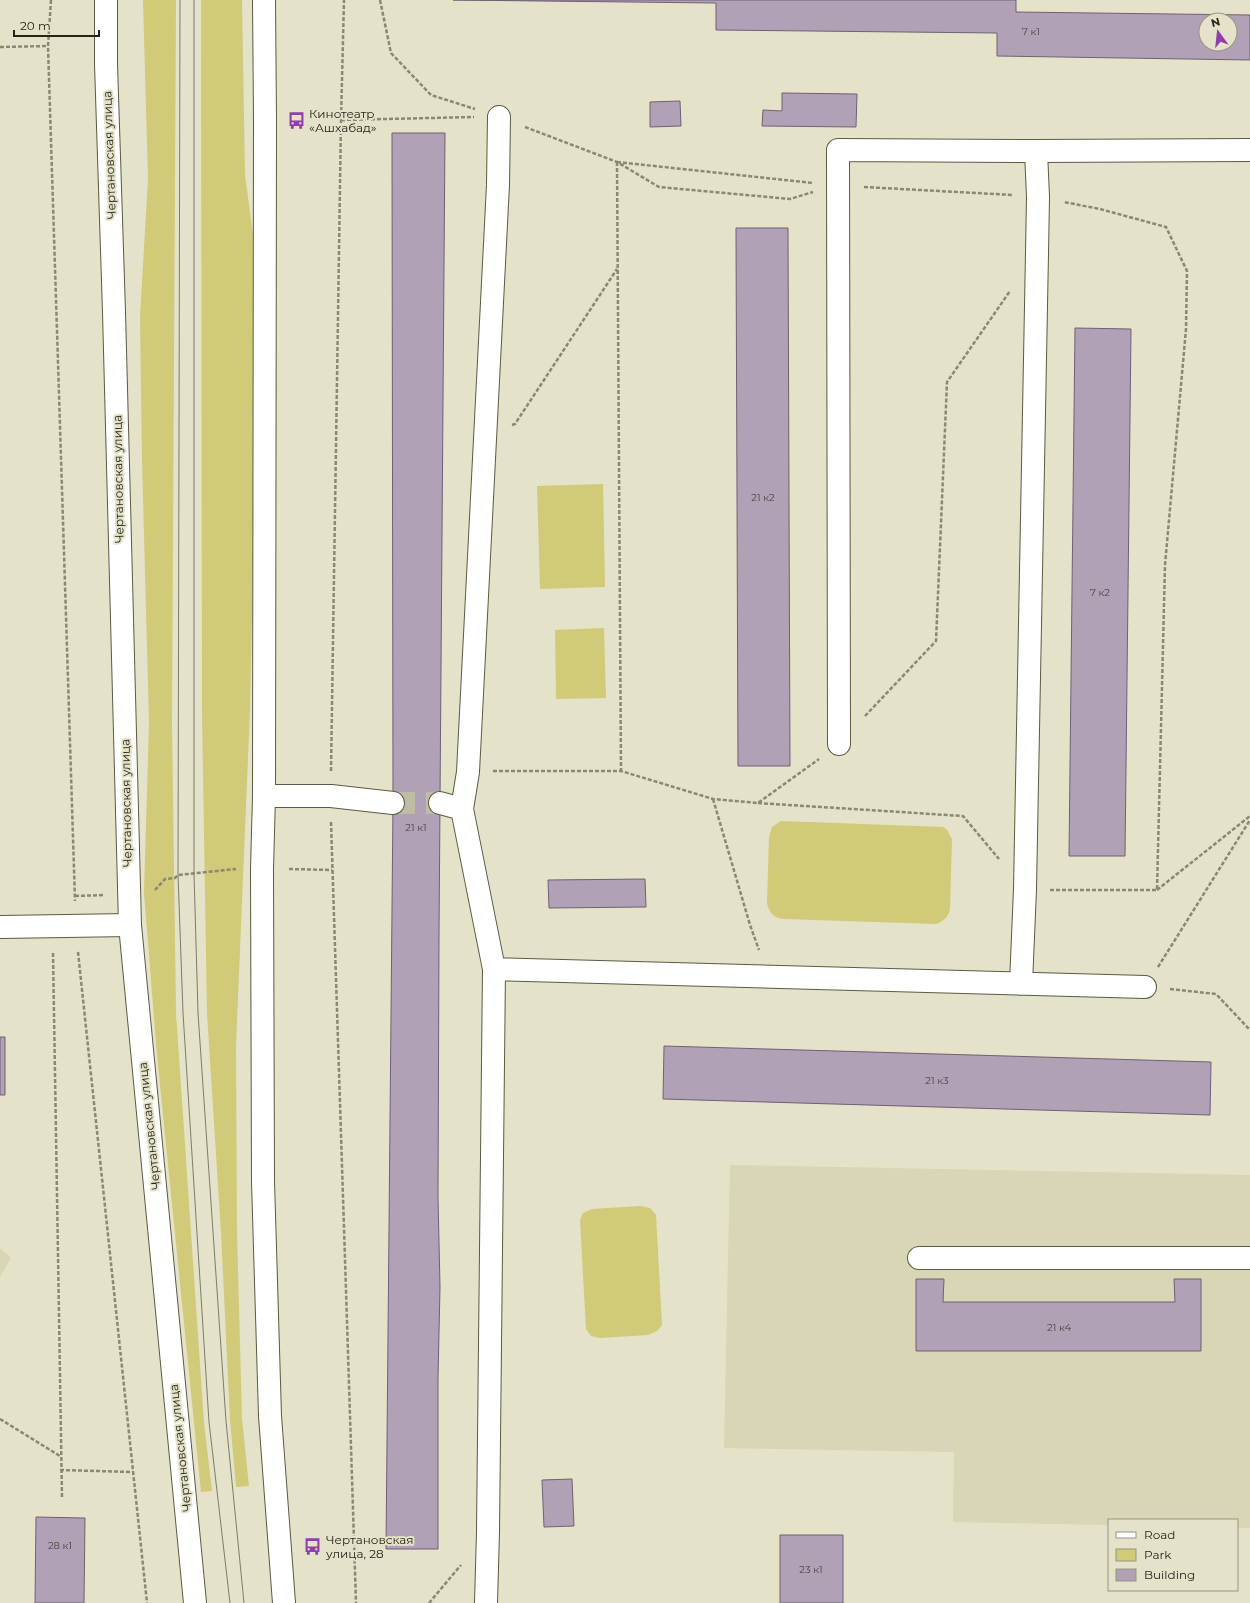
<svg xmlns="http://www.w3.org/2000/svg" width="1250" height="1603" viewBox="0 0 1250 1603" font-family="Montserrat,sans-serif">
<style>
.built{fill:#d9d6b5}
.green{fill:#d1ca79}
.building{fill:#b0a1b6;stroke:#6f6174;fill-rule:evenodd}
.lines{fill:none;stroke-linecap:round;stroke-linejoin:round}
.minor-tunnel{stroke:#bebca5;stroke-width:22;stroke-dasharray:22 11;stroke-linecap:butt}
.minor-casing{stroke:#5c5a44;stroke-width:24}
.major-casing{stroke:#5c5a44;stroke-width:24}
.path{stroke:#898876;stroke-width:2.5;stroke-dasharray:4 2;stroke-linecap:butt}
.minor{stroke:#fff;stroke-width:22}
.major{stroke:#fff;stroke-width:22}
.tram{stroke:#7d7b6b;stroke-width:1}
.labels{text-anchor:middle;dominant-baseline:central;stroke-width:4;stroke-linejoin:round;paint-order:stroke}
.number-label{font-size:10px;fill:#484342}
.poi-label{font-size:12px;fill:#25241b;stroke:#e4e2c8;text-anchor:start}
.street-label{font-size:12px;fill:#25241b;stroke:#e4e2c8}
</style>
<rect width="100%" height="100%" fill="#e4e2c8"/>
<path class="built" d="M 730,1165 L 1250,1175 L 1250,1528 L 1237,1528 L 1237,1520 L 1109,1520 L 1109,1525 L 953,1522 L 954,1452 L 724,1448 Z
M 0,1248 L 11,1258 L 0,1277 Z"/>
<path class="green" d="M 143,0 L 176,0 L 172,722 L 176,1013 L 204,1423 L 212,1491 L 201,1492 L 157,1055 L 144,893 L 149,723 L 142,459 L 140,317 L 148,179 Z
M 201,0 L 242,0 L 245,175 L 259,279 L 250,710 L 236,1046 L 237,1232 L 242,1419 L 249,1486 L 236,1487 L 230,1420 L 221,1232 L 207,1013 L 202,714 Z
M 603,484 L 605,587 L 540,589 L 537,486 Z
M 604,628 L 606,698 L 556,699 L 555,630 Z
M 781,821 L 943,827 L 947,830 L 952,839 L 950,910 C 947,918 944,921 936,924 L 784,919 C 774,918 769,913 767,903 L 769,837 L 772,827 Z
M 640,1206 L 650,1208 L 656,1215 L 662,1325 L 657,1331 L 648,1335 L 600,1338 L 591,1336 L 586,1329 L 580,1220 L 583,1213 L 592,1209 Z"/>
<path class="building" d="M 453,0 L 1016,0 L 1016,12 L 1250,15 L 1250,60 L 997,56 L 997,33 L 716,30 L 716,3 ZM 1206,20 L 1230,20 L 1230,44 L 1206,44 Z
M 782,93 L 857,94 L 856,127 L 762,126 L 763,110 L 782,111 Z
M 680,101 L 681,126 L 650,127 L 650,102 Z
M 392,133 L 445,133 L 439,936 L 438,1197 L 440,1287 L 438,1378 L 438,1549 L 386,1549 L 393,803 Z
M 736,228 L 788,228 L 790,766 L 738,766 Z
M 1075,328 L 1131,329 L 1125,856 L 1069,856 Z
M 645,879 L 646,907 L 549,908 L 548,880 Z
M 0,1037 L 5,1037 L 5,1095 L 0,1095 Z
M 664,1046 L 1211,1062 L 1210,1115 L 663,1099 Z
M 916,1279 L 944,1279 L 943,1302 L 1175,1302 L 1174,1279 L 1201,1279 L 1201,1351 L 916,1351 Z
M 572,1479 L 574,1526 L 544,1527 L 542,1480 Z
M 36,1517 L 85,1518 L 84,1603 L 35,1603 Z
M 780,1535 L 843,1535 L 843,1603 L 780,1603 Z"/>
<g class="lines">
<path class="minor-tunnel" d="M 393,803 L 440,803"/>
<defs>
<path id="minor" d="M 839,744 L 838,150 L 1036,151
M 264,796 L 331,796 L 393,803
M 440,803 L 462,809 L 494,969 L 488,1532 L 486,1603
M 462,809 L 468,772 L 498,185 L 499,117
M 0,927 L 130,925
M 494,969 L 1145,987
M 1021,984 L 1025,889 L 1037,253 L 1038,197 L 1036,151 L 1250,150
M 919,1258 L 1250,1258"/>
<path id="major" d="M 106,0 L 106,64 L 114,312 L 130,925 L 195,1603
M 264,0 L 265,120 L 264,796 L 262,869 L 263,1181 L 270,1416 L 284,1603"/>
</defs>
<use href="#minor" class="minor-casing"/>
<use href="#major" class="major-casing"/>
<path class="path" d="M 51,0 L 48,46 L 75,901
M 380,0 L 391,53 L 431,95 L 475,109
M 0,47 L 48,46
M 341,120 L 474,117
M 525,127 L 617,162 L 659,187 L 790,199 L 813,192
M 617,162 L 813,183
M 617,162 L 621,771
M 864,187 L 1013,195
M 512,425 L 515,424 L 617,269
M 865,716 L 936,641 L 947,382 L 1010,291
M 331,771 L 341,120 L 344,0
M 493,771 L 621,771 L 713,799 L 758,803 L 819,759
M 713,799 L 750,925 L 759,950
M 758,803 L 963,816 L 999,859
M 331,822 L 356,1603
M 289,869 L 332,870
M 155,890 L 165,879 L 175,878 L 178,875 L 236,869
M 1050,890 L 1157,890 L 1165,565 L 1186,329 L 1187,271 L 1166,227 L 1100,209 L 1064,202
M 1157,890 L 1250,816
M 75,896 L 104,895
M 78,952 L 147,1603
M 53,953 L 62,1497
M 1158,967 L 1250,820
M 1170,989 L 1216,994 L 1250,1030
M 0,1419 L 60,1456
M 60,1470 L 133,1472
M 429,1603 L 461,1565"/>
<use href="#minor" class="minor"/>
<use href="#major" class="major"/>
<path class="tram" d="M 180,0 L 178,875 L 183,1013 L 209,1422 L 230,1603
M 194,0 L 194,874 L 198,1013 L 226,1421 L 244,1603"/>
</g>
<defs>
<symbol id="bus-bare" viewBox="-9 -9 18 18"><path d="M-5-6H5V4H4V6H2V4H-2V6H-4V4H-5ZM-3.5-4V0h7V-4ZM-3.5 1.2v1.5H-2V1.2ZM2 1.2v1.5H3.5V1.2Z" fill="#913daa" stroke="#e4e2c8" stroke-width="2.5" paint-order="stroke"/></symbol>
</defs>
<g fill-rule="evenodd">
<use href="#bus-bare" x="284" y="108" width="25" height="25"/>
<use href="#bus-bare" x="300" y="1534" width="25" height="25"/>
</g>
<g class="labels">
<g class="number-label">
<text x="1031" y="31">7 к1</text>
<text x="763" y="497">21 к2</text>
<text x="1100" y="592">7 к2</text>
<text x="416" y="827">21 к1</text>
<text x="937" y="1080">21 к3</text>
<text x="1059" y="1327">21 к4</text>
<text x="60" y="1545">28 к1</text>
<text x="811" y="1569">23 к1</text>
</g>
<g class="poi-label">
<text x="309" y="113">Кинотеатр<tspan x="309" dy="14">«Ашхабад»</tspan></text>
<text x="326" y="1539">Чертановская<tspan x="326" dy="14">улица, 28</tspan></text>
</g>
<g class="street-label">
<text transform="translate(109 155) rotate(-92)">Чертановская улица</text>
<text transform="translate(118 479) rotate(-91)">Чертановская улица</text>
<text transform="translate(126 803) rotate(-91)">Чертановская улица</text>
<text transform="translate(149 1126) rotate(-96)">Чертановская улица</text>
<text transform="translate(180 1448) rotate(-96)">Чертановская улица</text>
</g>
</g>
<rect x="1108" y="1519" width="130" height="72" fill="#e4e2c8" stroke="#989683"/>
<rect x="1116" y="1532" width="20" height="6" fill="#ffffff" stroke="#989683"/>
<text x="1144" y="1539" font-size="12" fill="#25241b">Road</text>
<rect x="1116" y="1549" width="20" height="12" fill="#d1ca79" stroke="#989683"/>
<text x="1144" y="1559" font-size="12" fill="#25241b">Park</text>
<rect x="1116" y="1569" width="20" height="12" fill="#b0a1b6" stroke="#989683"/>
<text x="1144" y="1579" font-size="12" fill="#25241b">Building</text>
<g transform="translate(1218 32) rotate(345)"><circle r="19" fill="#e4e2c8" stroke="#989683"/>
<path d="M0-3L7 15L0 10L-7 15Z" fill="#913daa"/>
<text y="-6" font-size="11" font-weight="bold" text-anchor="middle" fill="#25241b">N</text>
</g>
<path d="M14 30v6h85v-6" fill="none" stroke="#25241b" stroke-width="2"/>
<text x="20" y="30" font-size="12" fill="#25241b" stroke="#e4e2c8" stroke-width="3" paint-order="stroke">20 m</text>
</svg>
